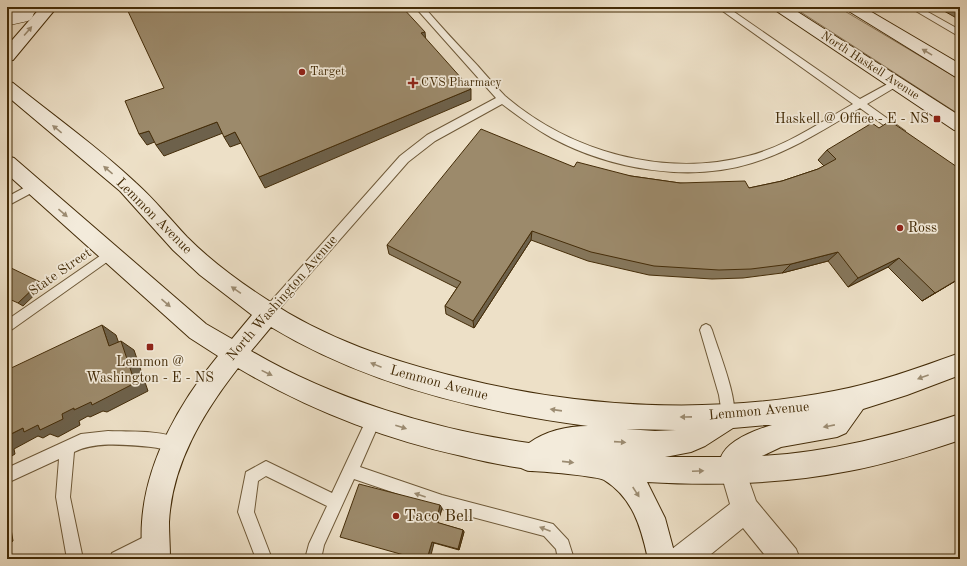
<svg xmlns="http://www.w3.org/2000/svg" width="967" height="566" viewBox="0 0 967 566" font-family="'Old Standard TT',serif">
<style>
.green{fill:#d0c1a7;stroke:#8a7658}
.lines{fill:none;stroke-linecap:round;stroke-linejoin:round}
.lane-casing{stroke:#6e5938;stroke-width:2}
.street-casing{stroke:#6e5938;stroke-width:2}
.secondary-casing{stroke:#442c08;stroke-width:2}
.lane{fill:#f3ebdb;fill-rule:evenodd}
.street{fill:#f3ebdb;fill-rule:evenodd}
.secondary{fill:#f3ebdb;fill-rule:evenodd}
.secondary-bridge-casing{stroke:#442c08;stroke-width:18;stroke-linecap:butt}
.secondary-bridge{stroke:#f3ebdb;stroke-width:17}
.wall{fill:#86775c;stroke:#442c08}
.shaded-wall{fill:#6d614b;stroke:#442c08}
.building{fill:#9c8a6b;stroke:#442c08}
.oneway{fill:#9c8c72}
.poi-dot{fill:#8f2418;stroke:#f3ebdb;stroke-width:1.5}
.labels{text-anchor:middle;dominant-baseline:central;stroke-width:3.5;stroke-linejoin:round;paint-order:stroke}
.far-street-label{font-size:12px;fill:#442c08;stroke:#f3ebdb}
.far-poi-label{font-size:12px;fill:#442c08;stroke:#f3ebdb;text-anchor:start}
.poi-label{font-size:14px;fill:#442c08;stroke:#f3ebdb;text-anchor:end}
.street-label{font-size:14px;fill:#442c08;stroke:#f3ebdb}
.near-poi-label{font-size:17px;fill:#442c08;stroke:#f3ebdb;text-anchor:start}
</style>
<rect width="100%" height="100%" fill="#ede0c7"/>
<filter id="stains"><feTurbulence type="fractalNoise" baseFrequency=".005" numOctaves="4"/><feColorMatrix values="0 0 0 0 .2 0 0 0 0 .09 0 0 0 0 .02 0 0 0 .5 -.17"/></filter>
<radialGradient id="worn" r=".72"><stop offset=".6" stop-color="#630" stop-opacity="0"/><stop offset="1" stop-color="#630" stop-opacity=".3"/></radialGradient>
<path class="green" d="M 793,7 L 838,7 L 960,80 L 960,115 Z"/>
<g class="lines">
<defs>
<path id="lane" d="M 415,7 L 424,7 C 441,27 459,46 477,65 C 486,75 495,86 505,96 C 570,152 664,178 748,156 C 785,147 819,123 853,104 L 717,7 L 727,7 L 860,99 L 893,81 L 899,81 L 899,85 L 867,104 L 905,131 L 904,134 L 896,134 L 860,108 C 825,129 791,151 752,163 C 688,183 610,169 552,138 C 534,128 518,116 502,104 L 435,141 L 408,162 L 272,317 L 268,319 L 264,317 L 262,313 L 264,309 L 400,156 L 427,135 L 496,98 Z
M 909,7 L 919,7 L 960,30 L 960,37 Z
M 33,183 L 38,187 L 37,190 L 7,206 L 7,197 Z
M 110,249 L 114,251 L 116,254 L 114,257 L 7,333 L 7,320 Z
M 706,324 L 710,326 L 712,330 C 718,350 740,403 733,421 L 728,423 L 723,421 L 719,395 L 700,330 L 702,326 Z
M 374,412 L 379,414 L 381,419 L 360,467 L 442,495 L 553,524 L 568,540 L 574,559 L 558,559 L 556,549 L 544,536 L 442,509 L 354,479 L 324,545 L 321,559 L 305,559 L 309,544 L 327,506 L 266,476 L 258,481 L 254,512 L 272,559 L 256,559 L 238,512 L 246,472 L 266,461 L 332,493 L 369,414 Z
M 108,431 C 131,432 159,430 181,439 L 183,444 L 181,449 C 172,453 161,448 151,447 C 127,445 96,441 74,452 L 70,497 L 83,559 L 67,559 L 56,497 L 59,459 L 7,483 L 7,468 L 81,434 Z
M 154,532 L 159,535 L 162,540 L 159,545 L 134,559 L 110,559 L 112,553 Z"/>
<path id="street" d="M 733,457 L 742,461 L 756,501 L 796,549 L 800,559 L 768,559 L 743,528 L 705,559 L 668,559 L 672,549 L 730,504 L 720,470 L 724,461 Z"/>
<path id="secondary" d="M 41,7 L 57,7 L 13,60 L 7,61 L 7,46 Z
M 772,7 L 790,7 L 960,116 L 960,131 L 954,130 L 775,10 Z
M 844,7 L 863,7 L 960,64 L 960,78 L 954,76 L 847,10 Z
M 7,81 L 13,83 C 54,116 98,147 136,183 C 155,200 170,219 187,237 C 211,261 238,281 266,299 C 325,339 392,361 461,378 C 581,408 712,415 834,391 C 877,383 918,368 960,353 L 960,375 L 907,395 L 863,409 L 846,433 L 837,437 L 781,447 L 762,456 C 830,452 895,435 960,414 L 960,440 C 924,452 887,464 849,471 C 783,484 714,486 647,482 L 665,518 L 676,559 L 648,559 C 641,527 633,498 604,480 C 598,476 539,471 530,471 C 527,471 524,469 521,468 C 501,465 481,461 462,456 C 384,439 306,408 238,368 C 203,413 172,464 169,522 C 169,534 170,547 170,559 L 142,559 C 142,547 141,534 142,522 C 146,461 180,402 218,356 L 190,338 L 7,174 L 7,156 L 14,158 L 206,324 L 232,339 L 252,315 L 200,275 L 173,250 L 120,191 L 7,96 ZM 271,327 C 365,384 479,412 588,426 C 567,426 546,431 529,443 C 436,430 332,399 251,351 ZM 766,425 L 772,425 C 755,430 728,440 721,457 L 665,457 L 691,452 L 705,446 L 733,428 ZM 626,429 L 676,430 L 655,431 Z"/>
</defs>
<use href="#lane" class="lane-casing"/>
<use href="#street" class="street-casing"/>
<use href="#secondary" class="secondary-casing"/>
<use href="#lane" class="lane"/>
<use href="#street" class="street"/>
<use href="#secondary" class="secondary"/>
<defs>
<path id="secondary-bridge" d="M 7,17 L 25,13"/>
</defs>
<use href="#secondary-bridge" class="secondary-bridge-casing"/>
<use href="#secondary-bridge" class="secondary-bridge"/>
</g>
<path class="wall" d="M 937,7 L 960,7 L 960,20 Z
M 827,150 L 960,278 L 922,301 L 888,267 L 848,287 L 828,261 L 782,273 L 743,278 L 712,279 L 649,275 L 588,261 L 531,240 L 474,328 L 446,314 L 445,306 L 457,288 L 389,254 L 387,245 L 574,167 L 631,176 L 680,183 L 749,188 L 782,181 L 818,169 L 824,166 L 818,160 Z
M 442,508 L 438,523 L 463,530 L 464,532 L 459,550 L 434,543 L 417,559 Z"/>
<path class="shaded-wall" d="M 425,32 L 426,43 L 421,33 Z
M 471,89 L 471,100 L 265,188 L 259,177 Z
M 217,122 L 223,133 L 164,156 L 156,145 Z
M 149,131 L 157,141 L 147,145 L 139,134 Z
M 235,132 L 241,143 L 230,147 L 224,137 Z
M 532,231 L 531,240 L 474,328 L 473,321 Z
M 838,252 L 828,261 L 782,273 L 791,264 Z
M 899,258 L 888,267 L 848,287 L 858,278 Z
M 960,278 L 954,282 L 922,301 L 935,293 Z
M 40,282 L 45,285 L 23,306 L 18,303 Z
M 102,325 L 116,335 L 123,355 L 109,346 Z
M 121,341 L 134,350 L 148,391 L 107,412 L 103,411 L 90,417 L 88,416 L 79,421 L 80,425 L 58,437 L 50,434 L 43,438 L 38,436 L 14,449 L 15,454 L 7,459 L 7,436 L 23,428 L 62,414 Z
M 440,505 L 442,508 L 437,525 L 436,522 Z
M 7,522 L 10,523 L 13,541 L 7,545 Z
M 463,530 L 464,532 L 459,550 L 458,549 Z
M 432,542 L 434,543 L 430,559 L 427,559 Z"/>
<path class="building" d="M 126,7 L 402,7 L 425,32 L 421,33 L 471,89 L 259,177 L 235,132 L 224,137 L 217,122 L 156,145 L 149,131 L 139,134 L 125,101 L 164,88 Z
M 890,121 L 960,169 L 960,278 L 935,293 L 899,258 L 858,278 L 838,252 L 791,264 L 751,269 L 719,270 L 654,266 L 591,252 L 532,231 L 473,321 L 445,306 L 461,282 L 387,245 L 481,129 L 574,167 L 577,162 L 631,176 L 680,183 L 745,181 L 749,188 L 782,181 L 818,169 L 836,159 L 827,150 L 872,123 L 879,128 Z
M 7,266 L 40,282 L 18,303 L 7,298 Z
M 102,325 L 109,346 L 121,341 L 135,383 L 92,405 L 91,402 L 74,410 L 74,408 L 62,414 L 63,419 L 40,430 L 38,425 L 24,432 L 23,428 L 7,436 L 7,370 Z
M 359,484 L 440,505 L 436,522 L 463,530 L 458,549 L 432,542 L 427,559 L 418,559 L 340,537 Z"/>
<defs><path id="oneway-solid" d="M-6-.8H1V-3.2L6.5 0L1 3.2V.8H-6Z"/></defs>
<g class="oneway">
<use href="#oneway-solid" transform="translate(28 31) rotate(-49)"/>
<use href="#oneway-solid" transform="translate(927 52) rotate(-149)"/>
<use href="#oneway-solid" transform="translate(57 129) rotate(-141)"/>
<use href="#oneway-solid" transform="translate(108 170) rotate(-140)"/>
<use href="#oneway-solid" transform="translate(63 213) rotate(41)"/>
<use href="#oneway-solid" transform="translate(236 290) rotate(-145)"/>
<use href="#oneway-solid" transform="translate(166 303) rotate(41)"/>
<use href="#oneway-solid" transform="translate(376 365) rotate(-158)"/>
<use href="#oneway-solid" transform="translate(267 373) rotate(26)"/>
<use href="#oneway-solid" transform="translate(923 377) rotate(160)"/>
<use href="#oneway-solid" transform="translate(556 410) rotate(-172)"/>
<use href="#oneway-solid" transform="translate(686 417) rotate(179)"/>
<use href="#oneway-solid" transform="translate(829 426) rotate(169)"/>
<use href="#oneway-solid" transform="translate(401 427) rotate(18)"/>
<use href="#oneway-solid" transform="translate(620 442) rotate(4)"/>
<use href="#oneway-solid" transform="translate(568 462) rotate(6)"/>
<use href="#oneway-solid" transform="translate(698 471) rotate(-2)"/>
<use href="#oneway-solid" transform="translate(636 492) rotate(57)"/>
<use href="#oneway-solid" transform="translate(420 495) rotate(-161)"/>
<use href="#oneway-solid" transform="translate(545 529) rotate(-159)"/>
</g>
<g class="poi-dot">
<circle cx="302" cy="72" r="4"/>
<path d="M411 77h4v4h4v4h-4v4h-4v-4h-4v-4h4z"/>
<rect x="933" y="115" width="8" height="8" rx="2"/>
<circle cx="900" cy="228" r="4"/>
<rect x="146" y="343" width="8" height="8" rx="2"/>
<circle cx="396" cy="516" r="4"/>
</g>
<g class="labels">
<g class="far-street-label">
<text transform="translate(870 66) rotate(33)">North Haskell Avenue</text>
</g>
<g class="far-poi-label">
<text x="310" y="72">Target</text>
<text x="421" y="83">CVS Pharmacy</text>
</g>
<g class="poi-label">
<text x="929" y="119">Haskell @ Office - E - NS</text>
<text x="908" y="228" text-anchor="start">Ross</text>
<text x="150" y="362" text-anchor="middle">Lemmon @<tspan x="150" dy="16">Washington - E - NS</tspan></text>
</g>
<g class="street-label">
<text transform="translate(154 216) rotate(45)">Lemmon Avenue</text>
<text transform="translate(60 272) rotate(-35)">State Street</text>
<text transform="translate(282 298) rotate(-49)">North Washington Avenue</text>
<text transform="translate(439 383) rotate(15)">Lemmon Avenue</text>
<text transform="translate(759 411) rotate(-5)">Lemmon Avenue</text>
</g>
<g class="near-poi-label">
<text x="404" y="516">Taco Bell</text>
</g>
</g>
<rect width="967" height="566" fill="none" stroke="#ede0c7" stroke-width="24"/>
<rect x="8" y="8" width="951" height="550" fill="none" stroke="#442c08" stroke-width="2"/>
<rect x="12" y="12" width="943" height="542" fill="none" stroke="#442c08"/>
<rect width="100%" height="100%" filter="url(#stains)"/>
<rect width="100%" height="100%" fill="url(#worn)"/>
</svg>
